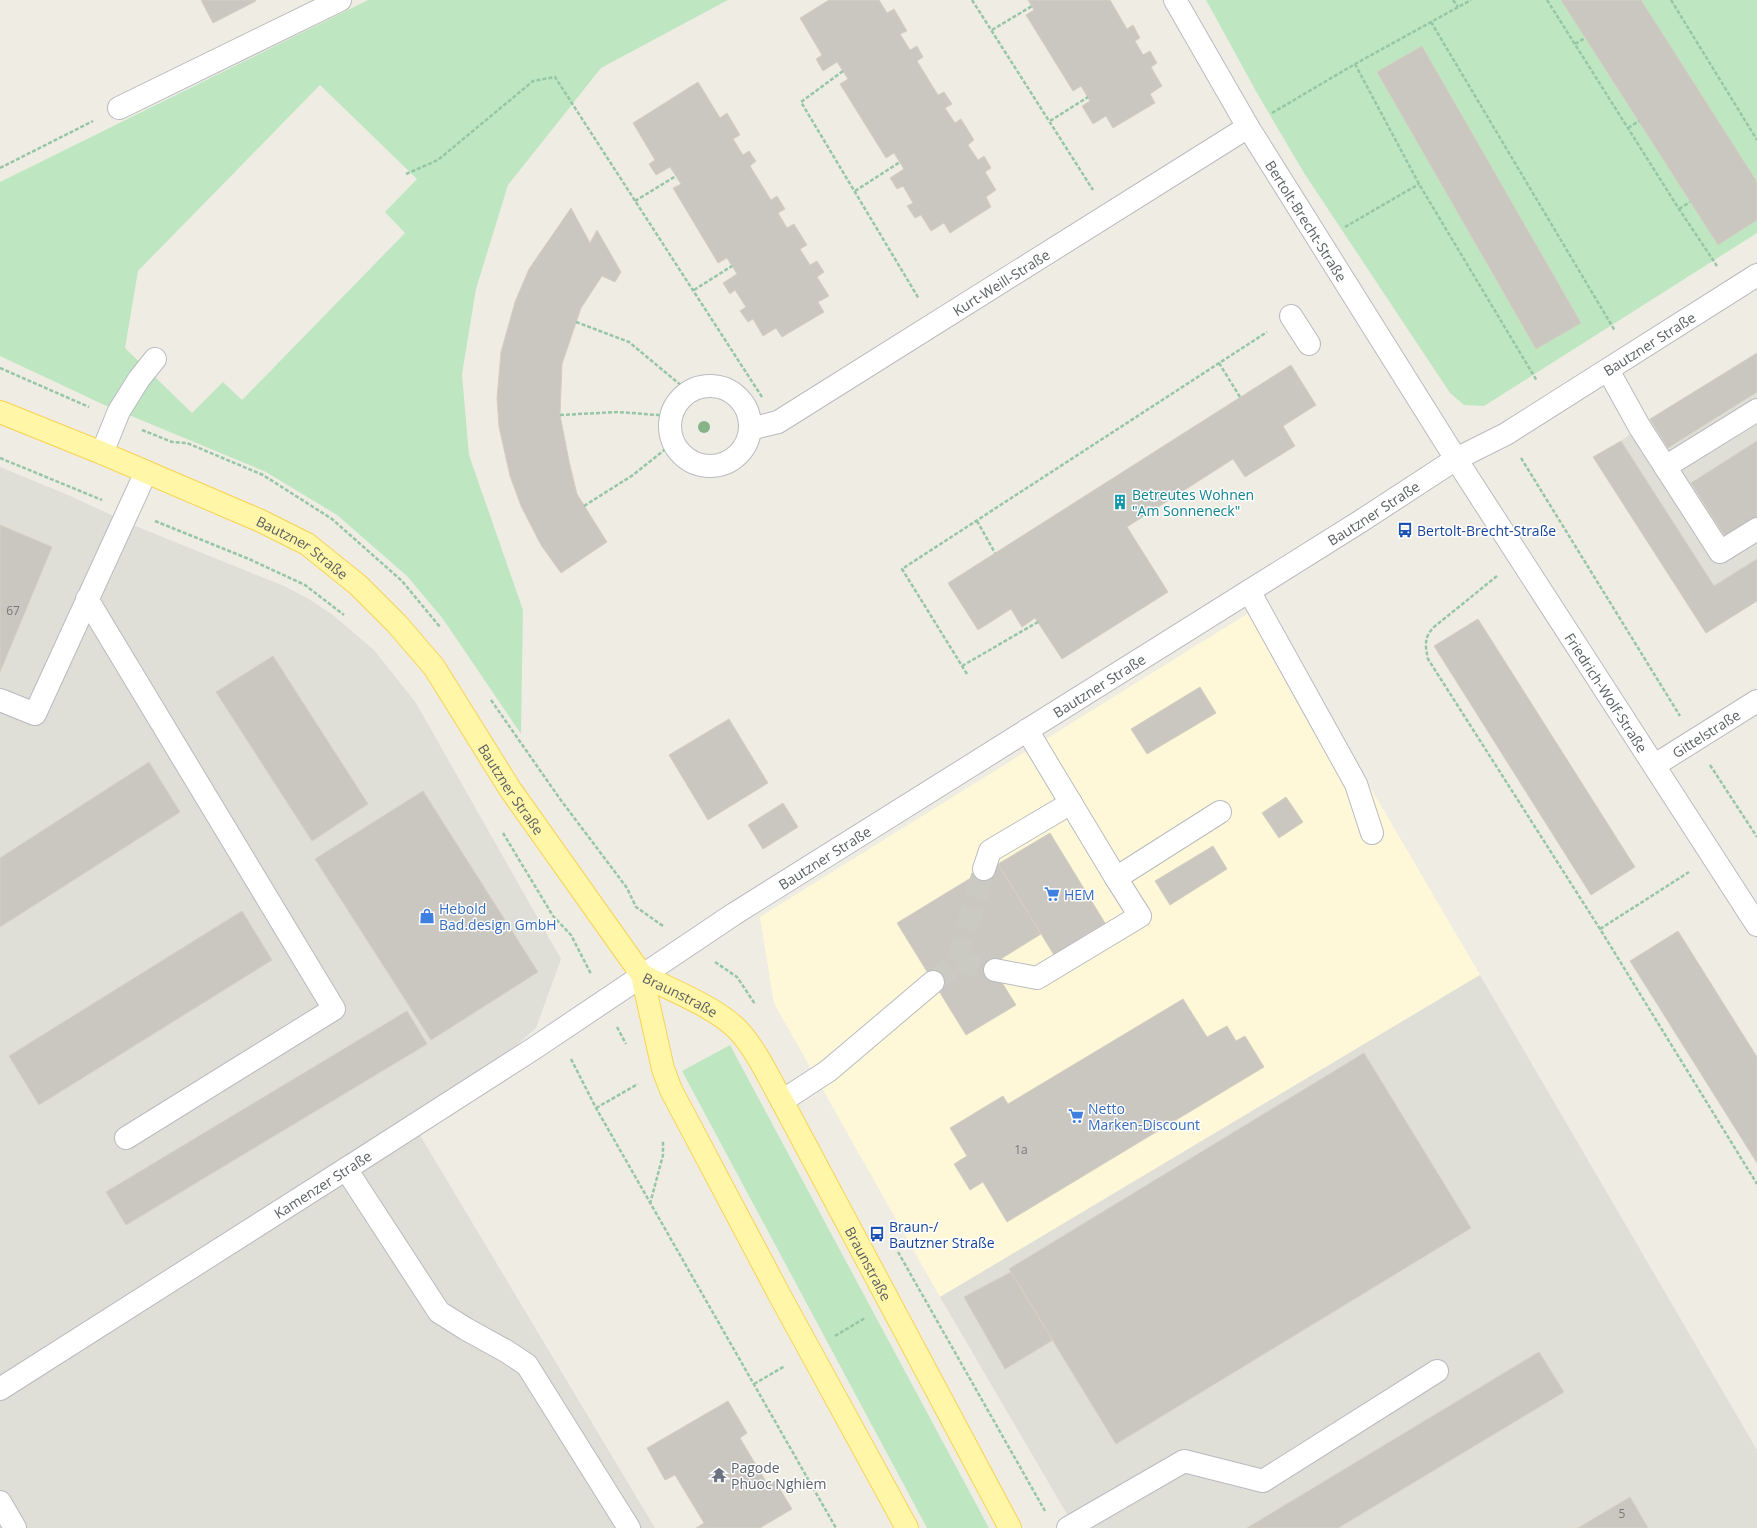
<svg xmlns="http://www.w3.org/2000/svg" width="1757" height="1528" viewBox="0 0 1757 1528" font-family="'Open Sans',sans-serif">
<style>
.commercial{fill:#fff8d8}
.industrial{fill:#dfded7}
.green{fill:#bee7c1;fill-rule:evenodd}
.building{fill:#cac7c0;stroke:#d4cfc1}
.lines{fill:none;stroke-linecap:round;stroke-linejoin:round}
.minor-tunnel{stroke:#cacac3;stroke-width:22;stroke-dasharray:22 11;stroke-linecap:butt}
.minor-casing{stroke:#b8bbc0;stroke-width:24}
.major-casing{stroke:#f8d353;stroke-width:24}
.path{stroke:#96c6a6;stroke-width:2.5;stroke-dasharray:4 2;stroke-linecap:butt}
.minor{stroke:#fff;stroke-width:22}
.major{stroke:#fff6a8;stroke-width:22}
.tree{fill:#86b486}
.labels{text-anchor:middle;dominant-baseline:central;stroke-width:3;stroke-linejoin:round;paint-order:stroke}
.number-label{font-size:12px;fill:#77797b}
.street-label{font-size:14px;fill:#5b5f64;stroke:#fff}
.culture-label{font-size:14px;fill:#0d838f;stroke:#fff;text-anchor:start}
.transit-label{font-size:14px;fill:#164399;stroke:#fff;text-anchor:start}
.shop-label{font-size:14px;fill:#366cbe;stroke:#fff;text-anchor:start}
.worship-label{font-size:14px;fill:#5b616d;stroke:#fff;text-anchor:start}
</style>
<rect width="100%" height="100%" fill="#efede3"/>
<path class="commercial" d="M 1263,604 L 1480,975 L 940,1297 L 774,1003 L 760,917 Z"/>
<path class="industrial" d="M 1757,353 L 1757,601 L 1706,633 L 1593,457 L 1621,441 L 1650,419 Z
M 0,467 L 68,495 L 133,525 L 284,586 L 309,599 L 333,615 L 374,650 L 416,703 L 561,959 L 536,1028 L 418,1132 L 655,1528 L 0,1528 Z
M 1480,975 L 1757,1450 L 1757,1528 L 1075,1528 L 940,1297 Z"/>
<path class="green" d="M 368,0 L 728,0 L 601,68 L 508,185 L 476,289 L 462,374 L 469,455 L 523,610 L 521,734 L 443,619 L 407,576 L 337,515 L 266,472 L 100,403 L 0,356 L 0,182 ZM 320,85 L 417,179 L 385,212 L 405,233 L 242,400 L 223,382 L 192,413 L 125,348 L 138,271 Z
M 1206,0 L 1757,0 L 1757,233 L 1484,406 L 1464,405 L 1450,393 L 1304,173 L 1257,93 Z
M 730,1045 L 989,1528 L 927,1528 L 682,1071 Z"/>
<path class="building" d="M 201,0 L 255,0 L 256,1 L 213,23 Z
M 829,0 L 879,0 L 887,13 L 894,9 L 907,31 L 900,34 L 910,50 L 917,46 L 923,57 L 917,61 L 938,95 L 944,92 L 952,104 L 945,108 L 955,123 L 961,119 L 974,140 L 968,145 L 978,160 L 984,156 L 991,168 L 985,172 L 996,190 L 986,197 L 991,207 L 950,233 L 944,223 L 931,231 L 921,215 L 915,218 L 907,206 L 913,203 L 903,186 L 897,189 L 890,178 L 904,169 L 894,153 L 886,158 L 840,84 L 848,79 L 837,62 L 823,71 L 816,59 L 822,55 L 800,18 Z
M 1028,0 L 1110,0 L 1127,29 L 1133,25 L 1140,38 L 1135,41 L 1143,55 L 1150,51 L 1157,63 L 1151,67 L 1162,86 L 1150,94 L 1155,103 L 1113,128 L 1106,116 L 1093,124 L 1082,106 L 1090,101 L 1081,86 L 1073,91 L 1026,15 L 1034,10 Z
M 1561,0 L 1641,0 L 1757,182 L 1757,220 L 1718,245 Z
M 1422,46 L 1581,323 L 1536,349 L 1377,72 Z
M 698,82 L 720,118 L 727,113 L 740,135 L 733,139 L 743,155 L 749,151 L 756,161 L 750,166 L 771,200 L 777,196 L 785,209 L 778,213 L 787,228 L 794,224 L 807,245 L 800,249 L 810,265 L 817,261 L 824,272 L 817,277 L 829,296 L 818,302 L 824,312 L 782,337 L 776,328 L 763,336 L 753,319 L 748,322 L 740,311 L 746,307 L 735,290 L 730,294 L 723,283 L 737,274 L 727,258 L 718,263 L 673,188 L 681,184 L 670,167 L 656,175 L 649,164 L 655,160 L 633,123 Z
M 571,208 L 590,243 L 597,230 L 621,272 L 615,282 L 602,276 L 581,308 L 562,364 L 560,415 L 569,461 L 577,494 L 607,542 L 561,573 L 541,545 L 521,506 L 510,476 L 499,427 L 497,398 L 501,352 L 515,302 L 529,269 Z
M 1757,353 L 1757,392 L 1668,448 L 1650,419 Z
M 1291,365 L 1316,405 L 1283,426 L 1295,446 L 1245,477 L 1233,459 L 1127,527 L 1168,592 L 1062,659 L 1035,618 L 1022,627 L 1011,609 L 978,630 L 948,583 Z
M 1621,441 L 1714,586 L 1757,559 L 1757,601 L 1706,633 L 1593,457 Z
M 1757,441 L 1757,519 L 1726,538 L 1691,483 Z
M 0,525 L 52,547 L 0,672 Z
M 1478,619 L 1635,867 L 1591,895 L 1434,646 Z
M 273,656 L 368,804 L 312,841 L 216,692 Z
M 1200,687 L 1216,713 L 1147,754 L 1131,729 Z
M 729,719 L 768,783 L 708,820 L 669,755 Z
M 149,762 L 180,812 L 0,927 L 0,858 Z
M 423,791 L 538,972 L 431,1040 L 315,859 Z
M 1286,797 L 1303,822 L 1279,838 L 1262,813 Z
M 783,803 L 798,827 L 763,849 L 748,825 Z
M 1050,833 L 1105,923 L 1054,955 L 998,864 Z
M 1213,846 L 1227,869 L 1170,905 L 1155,881 Z
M 997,862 L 1041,934 L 991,965 L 1016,1005 L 966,1035 L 897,923 Z
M 242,911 L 272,960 L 39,1105 L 9,1056 Z
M 1678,931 L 1757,1057 L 1757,1163 L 1630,961 Z
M 1183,999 L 1207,1037 L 1227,1026 L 1236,1041 L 1245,1036 L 1264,1067 L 1007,1222 L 983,1182 L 970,1190 L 954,1164 L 967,1156 L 950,1128 L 1003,1096 L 1008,1104 Z
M 407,1011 L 427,1044 L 126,1225 L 106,1192 Z
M 1364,1053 L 1471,1228 L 1116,1444 L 1009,1269 Z
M 1011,1272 L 1053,1340 L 1005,1369 L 964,1297 Z
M 1539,1352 L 1564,1392 L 1338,1528 L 1247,1528 Z
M 728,1401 L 747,1433 L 740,1438 L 768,1485 L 775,1481 L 792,1509 L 760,1528 L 696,1528 L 704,1523 L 675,1475 L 665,1480 L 647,1448 Z
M 1630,1497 L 1648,1528 L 1578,1528 Z"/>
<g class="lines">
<path class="minor-tunnel" d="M 957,962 L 995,970
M 933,982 L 957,962 L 984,869"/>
<defs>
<g id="minor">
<path id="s1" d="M 1175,0 L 1248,127 L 1456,459 L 1757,925"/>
<path d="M 119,108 L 340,0"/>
<path d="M 1291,316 L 1309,344"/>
<path d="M 1608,370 L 1639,426 L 1720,552 L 1757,529"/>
<circle cx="710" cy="426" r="40"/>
<path id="s2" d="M 750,429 L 778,422 L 1248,127"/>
<path d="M 102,453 L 119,411 L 139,379 L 155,359"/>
<path d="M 1665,467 L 1757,410"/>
<path d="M 1249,591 L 1356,784 L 1372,833"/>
<path d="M 87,599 L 334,1009 L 126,1138"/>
<path d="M 0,700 L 35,714 L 146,472"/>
<path d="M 1027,730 L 1116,878 L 1220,812"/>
<path id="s3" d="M 1655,765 L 1757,701"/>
<path d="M 984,869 L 990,851 L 1071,803"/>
<path d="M 995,970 L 1037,978 L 1140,916 L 1116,878"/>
<path d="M 782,1101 L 828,1071 L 933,982"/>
<path d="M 346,1169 L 439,1312 L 466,1329 L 506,1351 L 527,1365 L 629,1528"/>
<path id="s4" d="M 0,1389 L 346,1169 L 533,1049 L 734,914 L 1361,521 L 1456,459 L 1506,434 L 1757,275"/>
<path d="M 0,1502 L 15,1528"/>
<path d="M 1068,1528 L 1184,1461 L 1263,1481 L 1437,1371"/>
</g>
<g id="major">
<path id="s5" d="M 0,412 L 102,453 L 261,521 L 307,544 L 358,585 L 397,624 L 434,667 L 510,789 L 642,975 L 663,1069 L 671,1090 L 780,1296 L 907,1528"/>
<path id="s6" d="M 642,975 C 671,990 713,1006 736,1028 C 755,1047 769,1078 782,1101 L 1010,1528"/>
</g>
</defs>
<use href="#minor" class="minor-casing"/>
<use href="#major" class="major-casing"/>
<path class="path" d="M 972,0 L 1093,190
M 1453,0 L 1458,7
M 1547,0 L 1679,209 L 1717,266
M 1671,0 L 1757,140
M 1431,22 L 1615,331
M 992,30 L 1032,6
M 1575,44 L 1585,38
M 1355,64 L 1419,184 L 1537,381
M 843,71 L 801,102 L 919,299
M 1272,113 L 1355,64 L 1471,0
M 1050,121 L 1088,97
M 1628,128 L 1639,121
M 0,168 L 93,121
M 406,174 L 438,160 L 533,81 L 555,77 L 762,397
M 855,191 L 900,162
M 635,201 L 676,176
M 1679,209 L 1690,202
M 1345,227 L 1419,184
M 694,290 L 732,266
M 576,322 L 629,342 L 689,392
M 1219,363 L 1240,397
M 0,368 L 89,407
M 560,415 L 618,412 L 671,416
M 142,430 L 172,442 L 187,443 L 263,475 L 332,519 L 402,581 L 440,627
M 0,458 L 102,500
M 1521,458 L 1680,716
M 584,506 L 633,475 L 673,443
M 155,521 L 249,559 L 305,585 L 344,615
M 977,521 L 995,553
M 1497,576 L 1434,627 C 1424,637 1425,645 1428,659 L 1600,929 L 1757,1184
M 962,666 L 1038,622
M 967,674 L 902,569 L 1267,332
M 491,700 L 560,799 L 627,888 L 636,907 L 663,926
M 1710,765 L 1757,837
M 503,833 L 553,916 L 571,935 L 591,974
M 1600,929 L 1689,872
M 715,962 L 737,977 L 755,1004
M 617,1027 L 626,1044
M 571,1059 L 596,1108 L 836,1528
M 596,1108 L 638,1084
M 650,1204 L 663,1155 L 663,1140
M 898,1252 L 1045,1511
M 835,1336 L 865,1318
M 754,1384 L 785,1366"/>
<use href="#minor" class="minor"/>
<use href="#major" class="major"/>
</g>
<circle class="tree" cx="704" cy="427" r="6"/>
<defs>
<symbol id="building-bare" viewBox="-9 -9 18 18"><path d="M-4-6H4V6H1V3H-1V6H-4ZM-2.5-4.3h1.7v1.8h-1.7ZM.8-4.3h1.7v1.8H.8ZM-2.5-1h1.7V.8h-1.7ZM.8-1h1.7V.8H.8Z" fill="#0f9aa8" stroke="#fff" stroke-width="2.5" paint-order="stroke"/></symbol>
<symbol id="bus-bare" viewBox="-9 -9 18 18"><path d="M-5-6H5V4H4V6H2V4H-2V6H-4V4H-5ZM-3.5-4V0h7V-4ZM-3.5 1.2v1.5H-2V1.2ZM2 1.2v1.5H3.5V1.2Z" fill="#1a4fb4" stroke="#fff" stroke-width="2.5" paint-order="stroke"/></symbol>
<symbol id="supermarket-bare" viewBox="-9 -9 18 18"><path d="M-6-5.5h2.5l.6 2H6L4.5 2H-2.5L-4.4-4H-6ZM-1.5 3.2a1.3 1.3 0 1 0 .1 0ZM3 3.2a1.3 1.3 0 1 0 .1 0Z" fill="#3f7fe0" stroke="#fff" stroke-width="2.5" paint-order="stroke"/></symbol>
<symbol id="shop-bare" viewBox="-9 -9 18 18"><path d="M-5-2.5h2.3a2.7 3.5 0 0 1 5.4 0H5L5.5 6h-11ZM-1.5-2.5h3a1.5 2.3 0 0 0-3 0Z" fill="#3f7fe0" stroke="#fff" stroke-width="2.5" paint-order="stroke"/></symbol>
<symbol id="temple-bare" viewBox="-9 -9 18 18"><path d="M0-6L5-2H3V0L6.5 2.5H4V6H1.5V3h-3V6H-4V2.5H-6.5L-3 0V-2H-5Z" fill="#6b7280" stroke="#fff" stroke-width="2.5" paint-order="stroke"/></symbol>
</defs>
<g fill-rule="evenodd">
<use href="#building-bare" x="1109" y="491" width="22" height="22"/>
<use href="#bus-bare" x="1394" y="519" width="22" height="22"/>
<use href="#supermarket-bare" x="1041" y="883" width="22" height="22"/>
<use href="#shop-bare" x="416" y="905" width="22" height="22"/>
<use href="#supermarket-bare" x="1065" y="1105" width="22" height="22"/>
<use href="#bus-bare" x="866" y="1223" width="22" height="22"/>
<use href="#temple-bare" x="708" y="1464" width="22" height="22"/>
</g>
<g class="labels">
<g class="number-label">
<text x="13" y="610">67</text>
<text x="1021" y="1149">1a</text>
<text x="1622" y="1513">5</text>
</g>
<g class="street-label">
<text stroke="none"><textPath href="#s1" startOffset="257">Bertolt-Brecht-Straße</textPath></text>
<text stroke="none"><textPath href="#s2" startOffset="292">Kurt-Weill-Straße</textPath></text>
<text stroke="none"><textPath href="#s4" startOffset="1953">Bautzner Straße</textPath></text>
<text stroke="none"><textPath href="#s4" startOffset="1629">Bautzner Straße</textPath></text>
<text stroke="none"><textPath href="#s5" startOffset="332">Bautzner Straße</textPath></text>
<text stroke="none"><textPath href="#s4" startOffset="1305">Bautzner Straße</textPath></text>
<text stroke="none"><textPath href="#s1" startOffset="816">Friedrich-Wolf-Straße</textPath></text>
<text stroke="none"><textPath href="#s3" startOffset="60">Gittelstraße</textPath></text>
<text stroke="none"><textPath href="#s5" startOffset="656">Bautzner Straße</textPath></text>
<text stroke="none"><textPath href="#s4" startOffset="981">Bautzner Straße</textPath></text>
<text stroke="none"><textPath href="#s6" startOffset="43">Braunstraße</textPath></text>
<text stroke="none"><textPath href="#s4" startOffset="382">Kamenzer Straße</textPath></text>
<text stroke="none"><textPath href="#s6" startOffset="379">Braunstraße</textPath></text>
</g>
<g class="culture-label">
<text x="1132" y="494">Betreutes Wohnen<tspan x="1132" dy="16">"Am Sonneneck"</tspan></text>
</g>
<g class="transit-label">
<text x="1417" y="530">Bertolt-Brecht-Straße</text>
<text x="889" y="1226">Braun-/<tspan x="889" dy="16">Bautzner Straße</tspan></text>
</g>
<g class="shop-label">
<text x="1064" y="894">HEM</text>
<text x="439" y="908">Hebold<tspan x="439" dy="16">Bad.design GmbH</tspan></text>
<text x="1088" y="1108">Netto<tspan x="1088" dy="16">Marken-Discount</tspan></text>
</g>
<g class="worship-label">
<text x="731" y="1467">Pagode<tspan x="731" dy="16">Phuoc Nghiem</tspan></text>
</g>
</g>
</svg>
